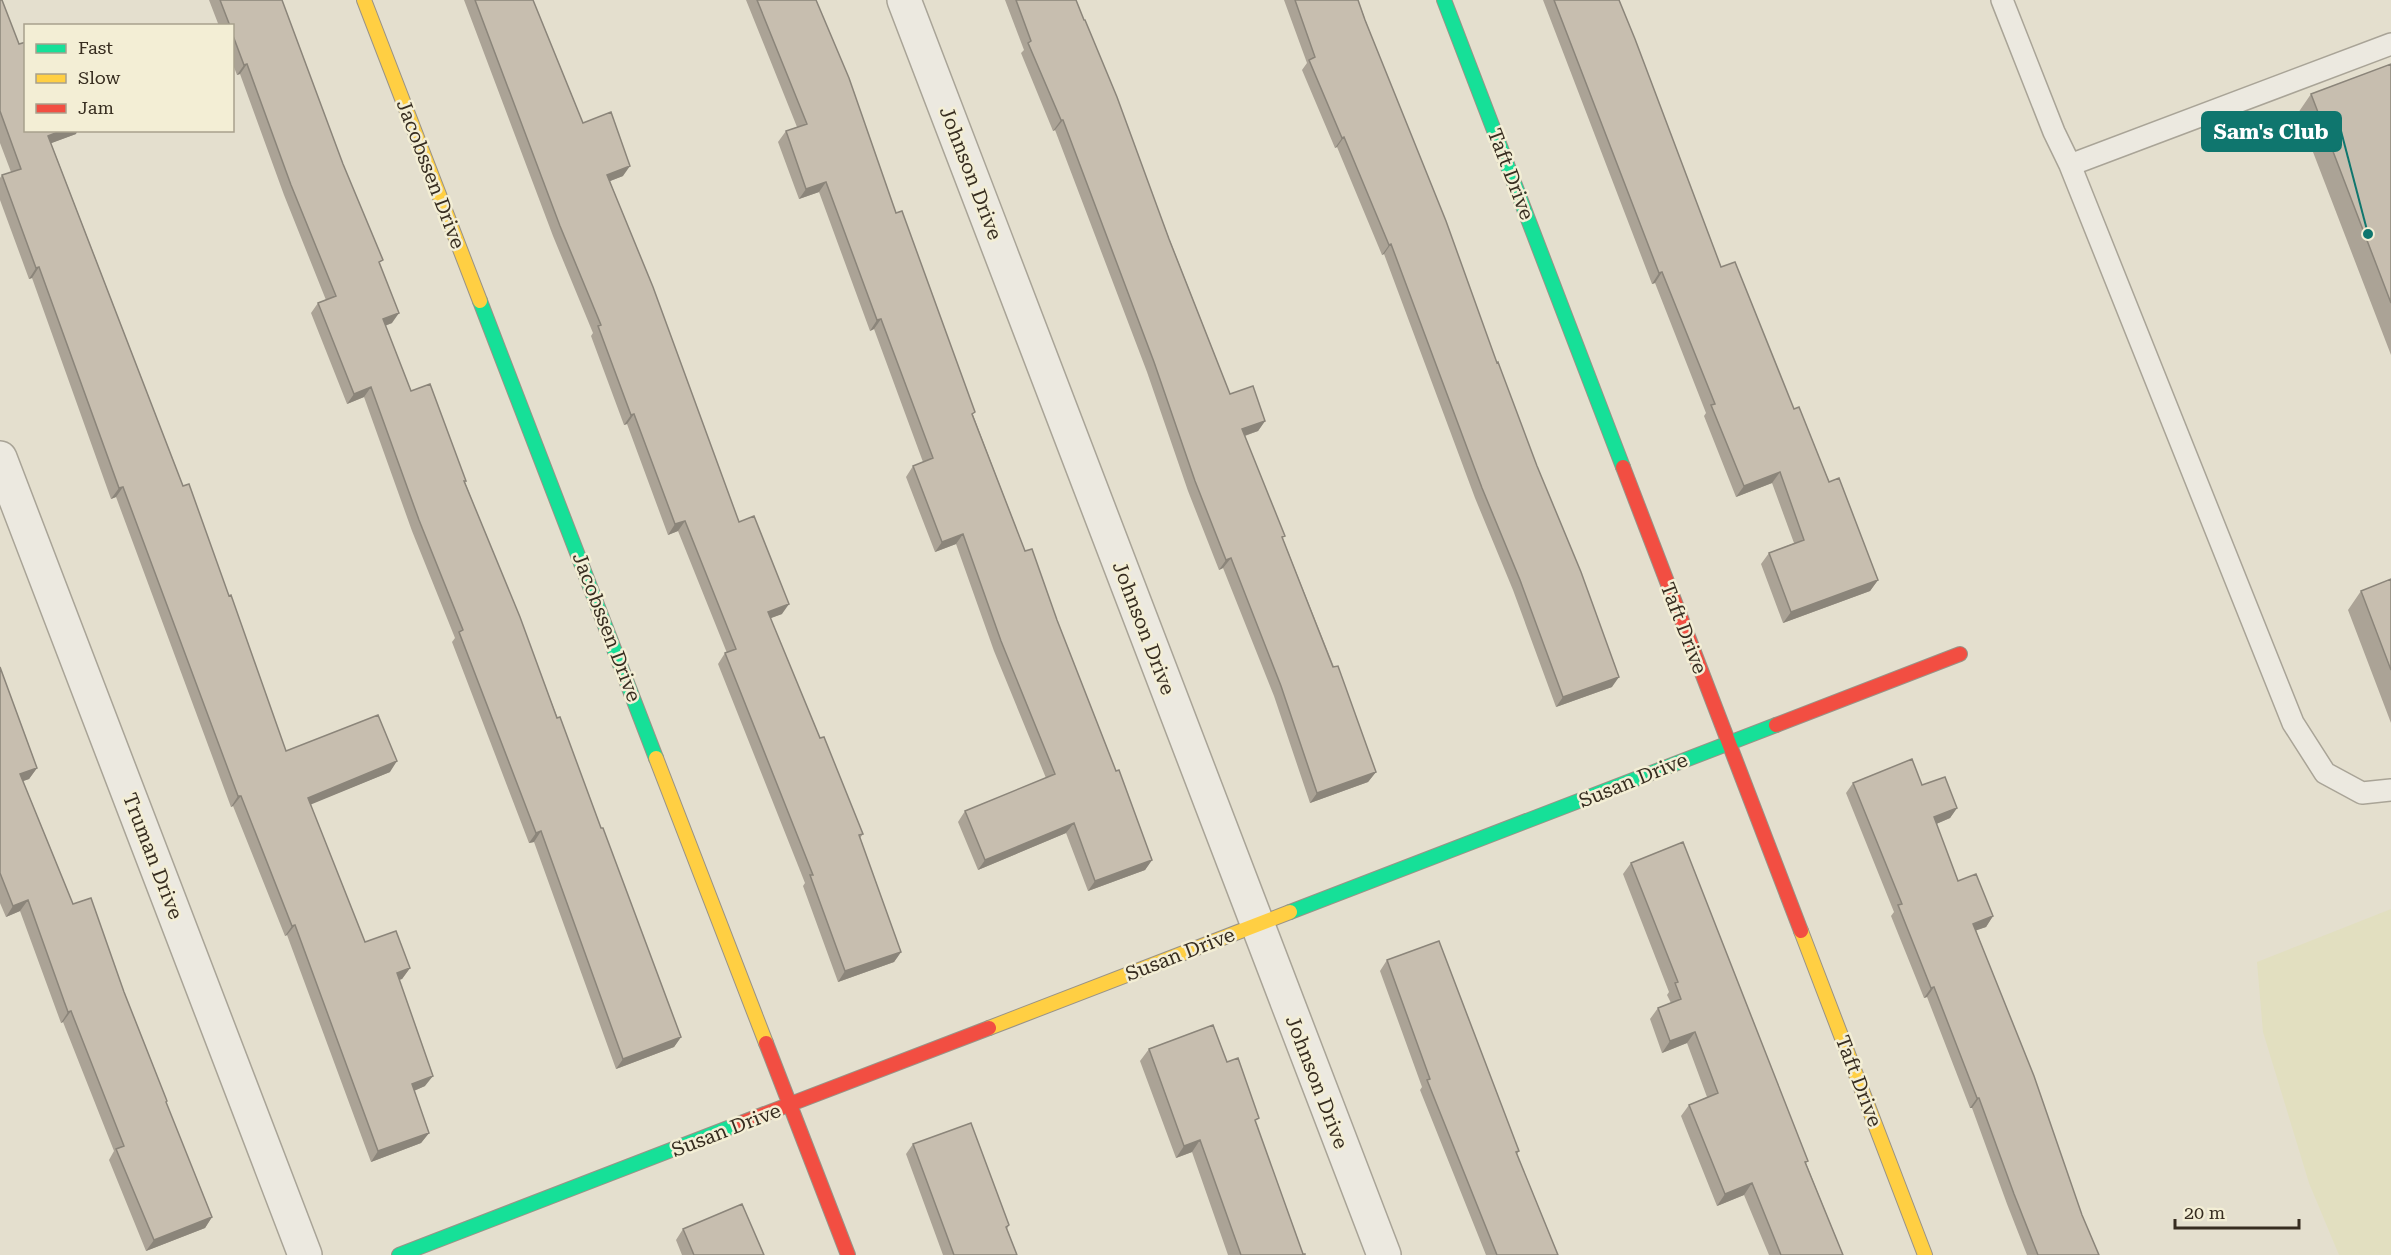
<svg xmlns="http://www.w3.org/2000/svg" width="2391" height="1255" viewBox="0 0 2391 1255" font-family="'Roboto Serif',serif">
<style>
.farmland{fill:#e2dfc0}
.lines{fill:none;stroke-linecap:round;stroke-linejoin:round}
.lane-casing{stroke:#a9a497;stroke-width:24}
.street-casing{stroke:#a9a497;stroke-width:36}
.fast-casing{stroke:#999387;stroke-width:16}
.slow-casing{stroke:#999387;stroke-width:16}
.jam-casing{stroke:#999387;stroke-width:16}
.lane{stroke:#ece9e0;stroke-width:21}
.street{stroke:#ece9e0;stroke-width:33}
.fast{stroke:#16e098;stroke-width:14}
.slow{stroke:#ffcf43;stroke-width:14}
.jam{stroke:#f24e42;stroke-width:14}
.wall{fill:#aba396}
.shaded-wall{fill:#8b857a}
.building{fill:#c7beaf;stroke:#8b857a;stroke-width:1.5}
.labels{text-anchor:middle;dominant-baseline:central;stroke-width:5;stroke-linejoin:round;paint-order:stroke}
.street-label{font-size:20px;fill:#372d20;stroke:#f3eed5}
.leader{fill:none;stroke:#0f766e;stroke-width:2}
.callout-dot{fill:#0f766e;stroke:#f3eed5;stroke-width:2}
.callout{fill:#0f766e;stroke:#0f766e;stroke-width:2}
.callout-label{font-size:21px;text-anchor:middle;font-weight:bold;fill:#fff}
</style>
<rect width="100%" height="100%" fill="#e4dfce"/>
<path class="farmland" d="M 2391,909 L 2391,1255 L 2339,1255 L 2309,1183 L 2263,1032 L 2257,962 Z"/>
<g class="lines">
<defs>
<path id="lane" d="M 2002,0 L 2054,132 L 2070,165 L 2391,44
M 2070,165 L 2293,723 L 2325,773 L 2362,793 L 2391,790"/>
<path id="street" d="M 904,0 L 1384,1255
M 0,458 L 305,1255"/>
<path id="fast" d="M 1444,0 L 1623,467
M 480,301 L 656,758
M 1290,912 L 1776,725
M 399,1255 L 741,1123"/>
<path id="slow" d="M 364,0 L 480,301
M 656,758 L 766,1043
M 1801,931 L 1925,1255
M 989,1028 L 1290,912"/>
<path id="jam" d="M 1623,467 L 1801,931
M 1776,725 L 1960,654
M 766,1043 L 848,1255
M 741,1123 L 989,1028"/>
</defs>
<use href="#lane" class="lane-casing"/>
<use href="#street" class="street-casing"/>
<use href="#fast" class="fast-casing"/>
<use href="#slow" class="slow-casing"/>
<use href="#jam" class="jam-casing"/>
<use href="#lane" class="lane"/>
<use href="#street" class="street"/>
<use href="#fast" class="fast"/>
<use href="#slow" class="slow"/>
<use href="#jam" class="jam"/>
</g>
<path class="wall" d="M 0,0 L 19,44 L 76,134 L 51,143 L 183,486 L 229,596 L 286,751 L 390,772 L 310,804 L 365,942 L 410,968 L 402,979 L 399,980 L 425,1086 L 414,1091 L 429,1133 L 421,1143 L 371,1162 L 287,935 L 285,936 L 233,806 L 231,807 L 116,497 L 111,499 L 32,278 L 29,279 L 0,200 L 0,178 L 2,175 L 11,172 L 0,143 Z
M 209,0 L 282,0 L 380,265 L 392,323 L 385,326 L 411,391 L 466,481 L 465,482 L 601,828 L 681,1037 L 674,1047 L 616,1069 L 534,842 L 529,843 L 452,642 L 455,638 L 412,531 L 364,397 L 347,404 L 311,313 L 318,303 L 326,300 L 284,195 L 240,74 L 237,75 L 232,62 L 232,26 L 219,26 Z
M 464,0 L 533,0 L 583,123 L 623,176 L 610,181 L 739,522 L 782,614 L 770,618 L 820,738 L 863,834 L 860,838 L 901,952 L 894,962 L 838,982 L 803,886 L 805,883 L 718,664 L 725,653 L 727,653 L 678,531 L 668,535 L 627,424 L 624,425 L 591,336 L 593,333 L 553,236 Z
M 746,0 L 816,0 L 896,213 L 1025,551 L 1057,620 L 1116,771 L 1152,860 L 1145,870 L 1088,891 L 1066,833 L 978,870 L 958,822 L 965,811 L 1046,778 L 994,651 L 956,544 L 935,552 L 906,477 L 913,466 L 923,462 L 874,329 L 870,331 L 819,192 L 799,199 L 778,142 L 786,131 L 797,127 Z
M 1005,0 L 1076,0 L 1230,394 L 1265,421 L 1258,431 L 1245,436 L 1283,539 L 1376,772 L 1368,782 L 1310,803 L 1274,696 L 1223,568 L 1219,570 L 1188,491 L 1147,372 L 1055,130 L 1053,131 L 1021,53 L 1024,50 Z
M 1284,0 L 1358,0 L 1612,687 L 1556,707 L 1513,590 L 1475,498 L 1384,254 L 1382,255 L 1337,147 L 1335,148 L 1302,70 L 1307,63 Z
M 1543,0 L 1619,0 L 1721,267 L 1794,409 L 1878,580 L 1870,591 L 1783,623 L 1761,564 L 1769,553 L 1794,543 L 1772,483 L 1736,497 L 1704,416 L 1706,413 L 1655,283 L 1652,284 Z
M 2391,64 L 2391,355 L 2298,113 L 2311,94 Z
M 2391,579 L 2391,723 L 2348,610 L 2361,591 Z
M 0,667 L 37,768 L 29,779 L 23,781 L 73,904 L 124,992 L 167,1101 L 166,1103 L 212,1217 L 205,1228 L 146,1251 L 109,1160 L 114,1151 L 63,1022 L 61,1023 L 20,911 L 6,917 L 0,903 Z
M 1853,783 L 1922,785 L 1957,808 L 1950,818 L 1936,824 L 1958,881 L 1993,916 L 1986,927 L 1976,930 L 2082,1215 L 2099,1255 L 2027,1255 L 2007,1204 L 1972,1108 L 1970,1108 L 1927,997 L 1924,998 L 1891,916 L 1894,912 L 1846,793 Z
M 1631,863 L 1808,1161 L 1806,1163 L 1843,1255 L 1769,1255 L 1744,1195 L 1717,1206 L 1681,1116 L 1689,1105 L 1707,1097 L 1687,1043 L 1662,1053 L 1650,1019 L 1658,1008 L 1671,1003 L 1667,995 L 1669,992 L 1623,874 Z
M 1387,960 L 1519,1151 L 1517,1154 L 1558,1255 L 1486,1255 L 1420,1090 L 1422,1087 L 1380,971 Z
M 1149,1049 L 1227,1062 L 1256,1123 L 1303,1254 L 1305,1255 L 1228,1255 L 1192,1152 L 1176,1158 L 1140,1061 Z
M 913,1144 L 1009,1225 L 1007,1229 L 1017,1255 L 943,1255 L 906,1154 Z
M 683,1229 L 764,1255 L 682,1255 L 676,1240 Z"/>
<path class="shaded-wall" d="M 247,64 L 240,74 L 237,75 L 244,65 Z
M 1061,120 L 1063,120 L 1055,130 L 1053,131 Z
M 63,130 L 78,130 L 76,134 L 41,147 L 48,136 Z
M 1344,137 L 1337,147 L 1335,148 L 1342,138 Z
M 630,166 L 623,176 L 600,185 L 607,175 Z
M 826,182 L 819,192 L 799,199 L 806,189 Z
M 1391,244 L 1384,254 L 1382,255 L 1389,245 Z
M 39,267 L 32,278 L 29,279 L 36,268 Z
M 1662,272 L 1655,283 L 1652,284 L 1659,273 Z
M 399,313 L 392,323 L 376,329 L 383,319 Z
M 881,319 L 874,329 L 870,331 L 877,320 Z
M 371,387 L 364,397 L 347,404 L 354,394 Z
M 634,414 L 627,424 L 624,425 L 631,415 Z
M 1265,421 L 1258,431 L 1235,439 L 1242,429 Z
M 1780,472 L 1772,483 L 1736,497 L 1744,486 Z
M 123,487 L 116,497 L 111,499 L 119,488 Z
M 685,521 L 678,531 L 668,535 L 675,524 Z
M 963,534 L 956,544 L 935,552 L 942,542 Z
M 1231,558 L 1223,568 L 1219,570 L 1226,560 Z
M 1878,580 L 1870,591 L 1783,623 L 1791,612 Z
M 789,604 L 782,614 L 761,622 L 768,612 Z
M 1619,677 L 1612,687 L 1556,707 L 1563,697 Z
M 397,761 L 390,772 L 300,809 L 308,798 Z
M 37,768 L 29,779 L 12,785 L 20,774 Z
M 1376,772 L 1368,782 L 1310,803 L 1317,793 Z
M 238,796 L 241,796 L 233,806 L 231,807 Z
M 1957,808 L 1950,818 L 1927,828 L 1934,817 Z
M 1074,823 L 1066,833 L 978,870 L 985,860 Z
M 541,831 L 534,842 L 529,843 L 536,833 Z
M 1152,860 L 1145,870 L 1088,891 L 1095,881 Z
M 28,900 L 20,911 L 6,917 L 13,906 Z
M 1993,916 L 1986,927 L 1966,934 L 1973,924 Z
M 295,925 L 287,935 L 285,936 L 292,926 Z
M 901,952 L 894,962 L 838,982 L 845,971 Z
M 410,968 L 402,979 L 389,983 L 397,973 Z
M 1934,987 L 1927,997 L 1924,998 L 1931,988 Z
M 71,1011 L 63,1022 L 61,1023 L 68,1012 Z
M 1695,1032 L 1687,1043 L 1662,1053 L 1670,1041 Z
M 681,1037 L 674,1047 L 616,1069 L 623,1059 Z
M 433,1076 L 425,1086 L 404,1095 L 412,1084 Z
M 1977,1098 L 1979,1098 L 1972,1108 L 1970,1108 Z
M 429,1133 L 421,1143 L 371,1162 L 378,1151 Z
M 1200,1140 L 1192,1152 L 1176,1158 L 1184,1146 Z
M 1752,1183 L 1744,1195 L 1717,1206 L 1725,1194 Z
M 212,1217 L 205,1228 L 146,1251 L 154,1240 Z"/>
<path class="building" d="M 0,0 L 2,0 L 19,44 L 26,42 L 26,130 L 63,130 L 48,136 L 183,486 L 189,484 L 229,596 L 231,595 L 286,751 L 378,715 L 397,761 L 308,798 L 365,942 L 396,931 L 410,968 L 397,973 L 433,1076 L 412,1084 L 429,1133 L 378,1151 L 295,925 L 292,926 L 241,796 L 238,796 L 123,487 L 119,488 L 39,267 L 36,268 L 2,175 L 21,169 L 0,111 Z
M 220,0 L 282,0 L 343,164 L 383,260 L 379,262 L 399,313 L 383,319 L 411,391 L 430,384 L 466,481 L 464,481 L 520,617 L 557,718 L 560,717 L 601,828 L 603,828 L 681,1037 L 623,1059 L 541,831 L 536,833 L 459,632 L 463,630 L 419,520 L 371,387 L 354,394 L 318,303 L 336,296 L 291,185 L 247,64 L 244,65 L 232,33 L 232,26 L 230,26 Z
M 475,0 L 533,0 L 583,123 L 611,112 L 630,166 L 607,175 L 653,287 L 739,522 L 754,516 L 789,604 L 768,612 L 820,738 L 824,737 L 863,834 L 859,835 L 901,952 L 845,971 L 810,875 L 813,875 L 725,653 L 736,649 L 685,521 L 675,524 L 634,414 L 631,415 L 598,326 L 601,325 L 560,226 Z
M 757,0 L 816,0 L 849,78 L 896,213 L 902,211 L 975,412 L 972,414 L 1025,551 L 1032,549 L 1057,620 L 1116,771 L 1119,770 L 1152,860 L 1095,881 L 1074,823 L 985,860 L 965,811 L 1055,774 L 1001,641 L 963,534 L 942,542 L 913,466 L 933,458 L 881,319 L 877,320 L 826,182 L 806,189 L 786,131 L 807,124 Z
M 1016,0 L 1076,0 L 1084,20 L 1085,20 L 1117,97 L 1169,239 L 1230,394 L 1253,386 L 1265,421 L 1242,429 L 1285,536 L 1282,537 L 1333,667 L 1338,666 L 1376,772 L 1317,793 L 1281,686 L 1231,558 L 1226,560 L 1195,481 L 1154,362 L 1063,120 L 1061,120 L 1028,43 L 1031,41 Z
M 1295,0 L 1358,0 L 1365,20 L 1446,221 L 1497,363 L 1498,362 L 1537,466 L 1581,572 L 1619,677 L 1563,697 L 1520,580 L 1482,488 L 1391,244 L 1389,245 L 1344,137 L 1342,138 L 1309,60 L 1315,57 Z
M 1554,0 L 1619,0 L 1635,39 L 1721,267 L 1735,262 L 1794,409 L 1799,407 L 1829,482 L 1839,478 L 1878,580 L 1791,612 L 1769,553 L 1804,540 L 1780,472 L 1744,486 L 1711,405 L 1715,404 L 1662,272 L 1659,273 Z
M 2391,64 L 2391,303 L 2311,94 Z
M 2391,579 L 2391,670 L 2361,591 Z
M 0,667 L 37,768 L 20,774 L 73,904 L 91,898 L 124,992 L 167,1101 L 166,1102 L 212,1217 L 154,1240 L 116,1149 L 124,1146 L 71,1011 L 68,1012 L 28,900 L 13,906 L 0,873 Z
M 1912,759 L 1922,785 L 1945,777 L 1957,808 L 1934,817 L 1958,881 L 1976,874 L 1993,916 L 1973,924 L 2034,1076 L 2082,1215 L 2099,1255 L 2038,1255 L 2014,1194 L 1979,1098 L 1977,1098 L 1934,987 L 1931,988 L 1898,905 L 1902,904 L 1853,783 Z
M 1683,842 L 1808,1161 L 1805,1162 L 1843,1255 L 1781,1255 L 1752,1183 L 1725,1194 L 1689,1105 L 1718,1093 L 1695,1032 L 1670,1041 L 1658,1008 L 1681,999 L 1675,983 L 1678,982 L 1631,863 Z
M 1439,941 L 1519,1151 L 1516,1152 L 1558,1255 L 1497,1255 L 1427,1080 L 1430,1079 L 1387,960 Z
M 1213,1025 L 1227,1062 L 1238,1058 L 1259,1118 L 1255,1120 L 1303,1254 L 1305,1254 L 1305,1255 L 1241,1255 L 1200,1140 L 1184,1146 L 1149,1049 Z
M 971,1123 L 1009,1225 L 1006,1227 L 1017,1255 L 954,1255 L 913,1144 Z
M 742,1204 L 764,1255 L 694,1255 L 683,1229 Z"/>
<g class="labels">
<g class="street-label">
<text transform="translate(971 173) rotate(69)">Johnson Drive</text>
<text transform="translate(431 174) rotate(69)">Jacobssen Drive</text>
<text transform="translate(1511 174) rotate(69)">Taft Drive</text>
<text transform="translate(607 627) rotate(69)">Jacobssen Drive</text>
<text transform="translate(1144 628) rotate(69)">Johnson Drive</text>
<text transform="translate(1684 628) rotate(69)">Taft Drive</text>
<text transform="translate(1633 780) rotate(-22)">Susan Drive</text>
<text transform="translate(153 856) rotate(69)">Truman Drive</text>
<text transform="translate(1180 954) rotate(-21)">Susan Drive</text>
<text transform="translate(1859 1081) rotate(69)">Taft Drive</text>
<text transform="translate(1317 1082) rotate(69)">Johnson Drive</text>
<text transform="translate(726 1130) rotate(-21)">Susan Drive</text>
</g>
</g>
<path class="leader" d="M2368 234L2341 131"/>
<circle class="callout-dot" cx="2368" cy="234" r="6"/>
<rect class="callout" x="2202" y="112" width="139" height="39" rx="6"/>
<g class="callout-label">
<text x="2271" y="139">Sam's Club</text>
</g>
<rect x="24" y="24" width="210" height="108" fill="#f3eed5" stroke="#a8a18d" stroke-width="1.5"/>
<rect x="36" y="44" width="30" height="9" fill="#16e098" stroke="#a8a18d" stroke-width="1.5"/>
<text x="78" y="54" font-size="18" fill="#372d20">Fast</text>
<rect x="36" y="74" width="30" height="9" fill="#ffcf43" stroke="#a8a18d" stroke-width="1.5"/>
<text x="78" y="84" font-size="18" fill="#372d20">Slow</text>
<rect x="36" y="104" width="30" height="9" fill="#f24e42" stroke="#a8a18d" stroke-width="1.5"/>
<text x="78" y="114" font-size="18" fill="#372d20">Jam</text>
<path d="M2175 1219v9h124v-9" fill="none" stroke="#372d20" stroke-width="3"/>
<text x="2184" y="1219" font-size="18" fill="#372d20" stroke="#f3eed5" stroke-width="4.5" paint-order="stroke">20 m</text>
</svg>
